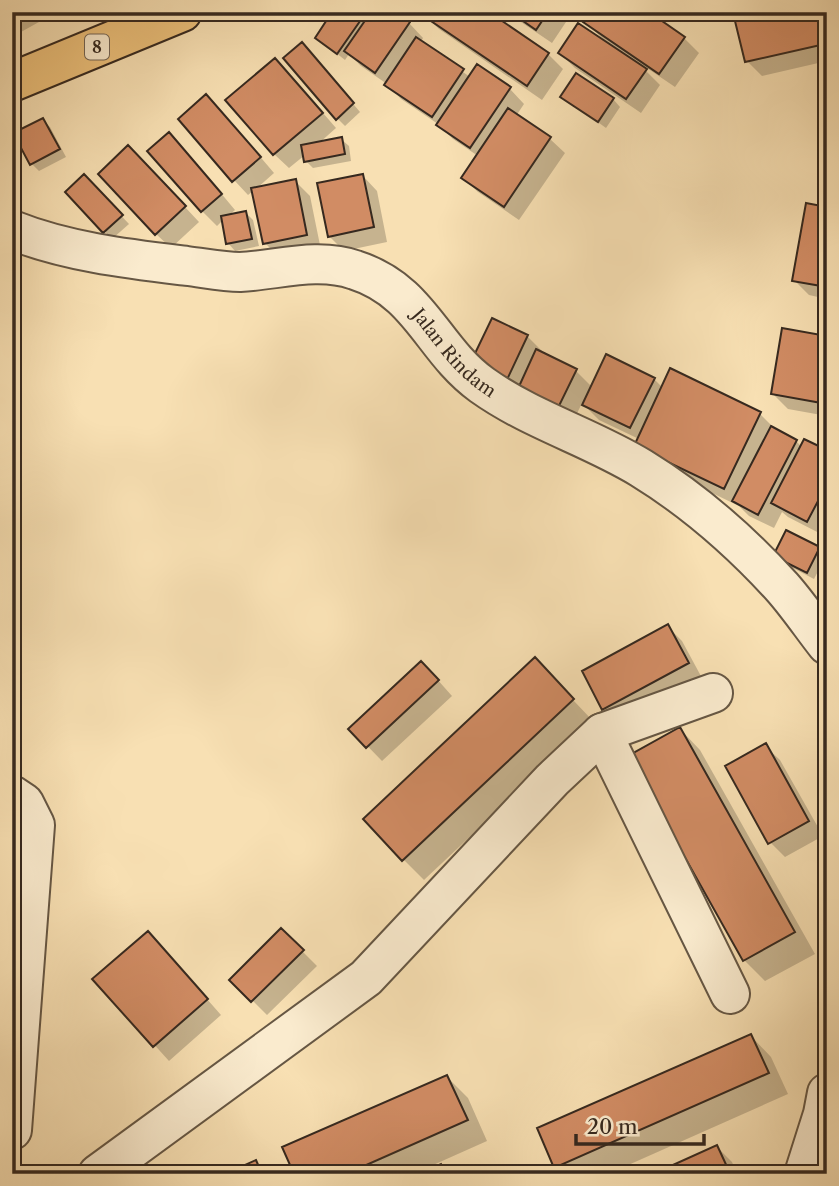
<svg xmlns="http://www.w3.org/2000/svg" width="839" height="1186" viewBox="0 0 839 1186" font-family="'Libre Caslon Text',serif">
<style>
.shadow{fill:#0003}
.building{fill:#d18c64;stroke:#36291f;stroke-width:2}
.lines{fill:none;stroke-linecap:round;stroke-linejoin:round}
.minor-casing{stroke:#665744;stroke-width:42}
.highway-casing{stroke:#36291f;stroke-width:42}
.minor{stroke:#faebce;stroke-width:38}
.highway{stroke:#ecc07a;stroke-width:38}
.labels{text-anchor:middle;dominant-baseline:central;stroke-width:5;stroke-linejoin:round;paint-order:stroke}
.shield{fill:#faebce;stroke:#716354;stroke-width:2}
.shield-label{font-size:16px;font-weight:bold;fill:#36291f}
.street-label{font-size:18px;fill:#36291f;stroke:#faebce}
</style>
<rect width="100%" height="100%" fill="#f8e0b3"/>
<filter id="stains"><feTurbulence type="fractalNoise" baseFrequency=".00286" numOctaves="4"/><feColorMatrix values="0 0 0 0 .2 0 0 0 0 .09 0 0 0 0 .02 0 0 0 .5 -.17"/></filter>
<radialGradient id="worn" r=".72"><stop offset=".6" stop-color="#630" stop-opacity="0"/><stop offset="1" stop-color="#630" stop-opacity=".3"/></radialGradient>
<path class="shadow" d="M 12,12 L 57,12 L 12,37 Z
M 334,12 L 360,12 L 368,19 L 409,23 L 423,38 L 421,42 L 470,77 L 510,89 L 524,104 L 516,116 L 550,139 L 565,153 L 519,220 L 478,192 L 463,178 L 478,156 L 453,139 L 438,124 L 401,99 L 387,84 L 361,66 L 349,54 L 345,60 L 317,38 Z
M 486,12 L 548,54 L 563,69 L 542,100 L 439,29 L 424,14 Z
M 506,12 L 561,12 L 568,19 L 552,43 Z
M 763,12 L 825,12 L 827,61 L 762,76 L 747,61 Z
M 585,22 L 684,38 L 699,53 L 675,87 L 644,66 L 643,68 L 660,85 L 641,113 L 575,68 L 560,53 L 604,40 Z
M 309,52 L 360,112 L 345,126 L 337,118 Z
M 290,75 L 336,128 L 318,144 L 341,139 L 349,146 L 351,161 L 313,168 L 306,161 L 305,155 L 289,168 L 274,154 Z
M 562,96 L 613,99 L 620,107 L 606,128 Z
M 221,111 L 274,173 L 256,189 L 295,181 L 310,196 L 321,250 L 280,258 L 265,243 L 253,191 L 248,195 L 234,180 Z
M 43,120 L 50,127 L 66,157 L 39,171 L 32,164 Z
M 12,148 L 20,163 L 12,167 Z
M 184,149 L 235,210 L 227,217 L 246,213 L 253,220 L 259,246 L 235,251 L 228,243 L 223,220 L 217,226 L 202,211 Z
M 143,162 L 199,222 L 171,248 L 156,234 Z
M 84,176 L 129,224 L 112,239 L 67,192 Z
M 363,176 L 377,191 L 387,242 L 344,251 L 329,236 Z
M 827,209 L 827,299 L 809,295 L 794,280 Z
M 527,336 L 542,351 L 540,354 L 576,371 L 592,387 L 654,379 L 663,388 L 760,414 L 778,432 L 796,441 L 802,447 L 827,452 L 827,531 L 825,530 L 823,535 L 788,517 L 782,512 L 774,528 L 749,516 L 739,506 L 656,466 L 639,439 L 599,420 L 582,403 L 571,426 L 484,384 Z
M 827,337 L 827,416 L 788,409 L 773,394 Z
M 787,533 L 819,549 L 826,556 L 814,579 L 783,563 Z
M 668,627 L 682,641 L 702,678 L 619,723 L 604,709 Z
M 436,678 L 452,696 L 382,761 L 351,729 Z
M 555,681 L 593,721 L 424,880 L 403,859 Z
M 680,729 L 700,750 L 815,954 L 765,981 L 744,960 Z
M 765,746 L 780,760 L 823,836 L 785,857 L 770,842 Z
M 12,817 L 21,826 L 12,976 Z
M 281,930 L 317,966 L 267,1015 L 232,980 Z
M 162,948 L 221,1015 L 169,1061 L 95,979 Z
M 751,1036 L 771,1057 L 788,1094 L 608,1174 L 562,1174 L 556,1167 Z
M 447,1077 L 468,1098 L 487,1141 L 413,1174 L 296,1174 Z
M 717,1147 L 732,1162 L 737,1174 L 657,1174 Z"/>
<path class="building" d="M 332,12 L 365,14 L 337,54 L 315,38 Z
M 371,12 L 396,12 L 410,22 L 375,73 L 344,51 Z
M 424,12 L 489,12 L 549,53 L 527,86 L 422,15 Z
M 510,12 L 548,12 L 536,30 Z
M 590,12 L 649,12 L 685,37 L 659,74 L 583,22 Z
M 755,12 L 817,12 L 825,44 L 745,62 L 734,17 Z
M 578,23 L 647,69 L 626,99 L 558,53 Z
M 416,37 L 464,69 L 432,117 L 384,85 Z
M 302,42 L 354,103 L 336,120 L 283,58 Z
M 275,58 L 323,113 L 273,155 L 225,100 Z
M 477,64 L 511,87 L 470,148 L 436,125 Z
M 576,73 L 614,98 L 598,122 L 560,97 Z
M 206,94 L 261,157 L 232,182 L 178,119 Z
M 508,108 L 551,137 L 504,207 L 461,178 Z
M 43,118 L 60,149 L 30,165 L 13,133 Z
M 169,132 L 222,194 L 201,212 L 147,151 Z
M 342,137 L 345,154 L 304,162 L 301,145 Z
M 128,145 L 186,206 L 155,235 L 98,174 Z
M 84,174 L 123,215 L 103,233 L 65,192 Z
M 363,174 L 374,227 L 328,237 L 317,183 Z
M 296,179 L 307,235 L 263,244 L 251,188 Z
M 806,203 L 827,207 L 827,287 L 792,281 Z
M 246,211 L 252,239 L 226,244 L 221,216 Z
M 492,318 L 528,335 L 504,386 L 467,370 Z
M 782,328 L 827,336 L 827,404 L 771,394 Z
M 536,349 L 577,369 L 556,412 L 516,393 Z
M 606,354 L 655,378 L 630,428 L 582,405 Z
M 670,368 L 761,412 L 724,489 L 634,446 Z
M 771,426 L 797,440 L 758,515 L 732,501 Z
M 804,439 L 827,450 L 827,484 L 807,522 L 771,503 Z
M 827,515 L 827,531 L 821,527 Z
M 786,530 L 820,547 L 807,573 L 773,556 Z
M 668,624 L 689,663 L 602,710 L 582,671 Z
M 535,657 L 574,699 L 402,861 L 363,819 Z
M 421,661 L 439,680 L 366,748 L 348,729 Z
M 680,727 L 795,932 L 743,961 L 628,756 Z
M 766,743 L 809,821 L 768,844 L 725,766 Z
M 281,928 L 304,950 L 251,1002 L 229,980 Z
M 148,931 L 208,999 L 153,1047 L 92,979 Z
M 751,1034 L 769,1073 L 554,1168 L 537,1128 Z
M 447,1075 L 468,1120 L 346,1174 L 294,1174 L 282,1147 Z
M 717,1145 L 729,1171 L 723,1174 L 653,1174 Z
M 256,1160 L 262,1174 L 225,1174 Z
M 441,1164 L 445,1174 L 419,1174 Z"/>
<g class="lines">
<defs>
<g id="minor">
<path id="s1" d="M 12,230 C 67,252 129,259 187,266 C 204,268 223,272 240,272 C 278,270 318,257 355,270 C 421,291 432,349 482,385 C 531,420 590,437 641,468 C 693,500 741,542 782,587 C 798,605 812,626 827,645"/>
<path d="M 602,733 L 730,994"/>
<path d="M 12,795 L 24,803 L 35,825 L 12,1130"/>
<path d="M 98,1174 L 366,978 L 552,780 L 602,733 L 713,693"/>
<path d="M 804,1174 L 823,1114 L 827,1093"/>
</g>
<path id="highway" d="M 12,82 L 182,12"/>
</defs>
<use href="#minor" class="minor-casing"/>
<use href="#highway" class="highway-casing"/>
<use href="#minor" class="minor"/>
<use href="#highway" class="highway"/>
</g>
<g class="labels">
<rect class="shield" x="85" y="34.5" width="24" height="25" rx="5"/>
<g class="shield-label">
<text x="97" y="47">8</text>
</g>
<g class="street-label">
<text stroke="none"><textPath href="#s1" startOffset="480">Jalan Rindam</textPath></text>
</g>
</g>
<rect width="839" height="1186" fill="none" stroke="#f8e0b3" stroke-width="42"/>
<rect x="14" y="14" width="811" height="1158" fill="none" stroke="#36291f" stroke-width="3.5"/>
<rect x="21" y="21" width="797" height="1144" fill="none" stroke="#36291f" stroke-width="2"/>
<path d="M576 1134v10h128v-10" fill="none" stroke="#36291f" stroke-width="3.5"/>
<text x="587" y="1134" font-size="21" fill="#36291f" stroke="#faebce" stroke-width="5" paint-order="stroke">20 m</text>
<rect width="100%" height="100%" filter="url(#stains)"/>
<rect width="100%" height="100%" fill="url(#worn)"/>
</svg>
